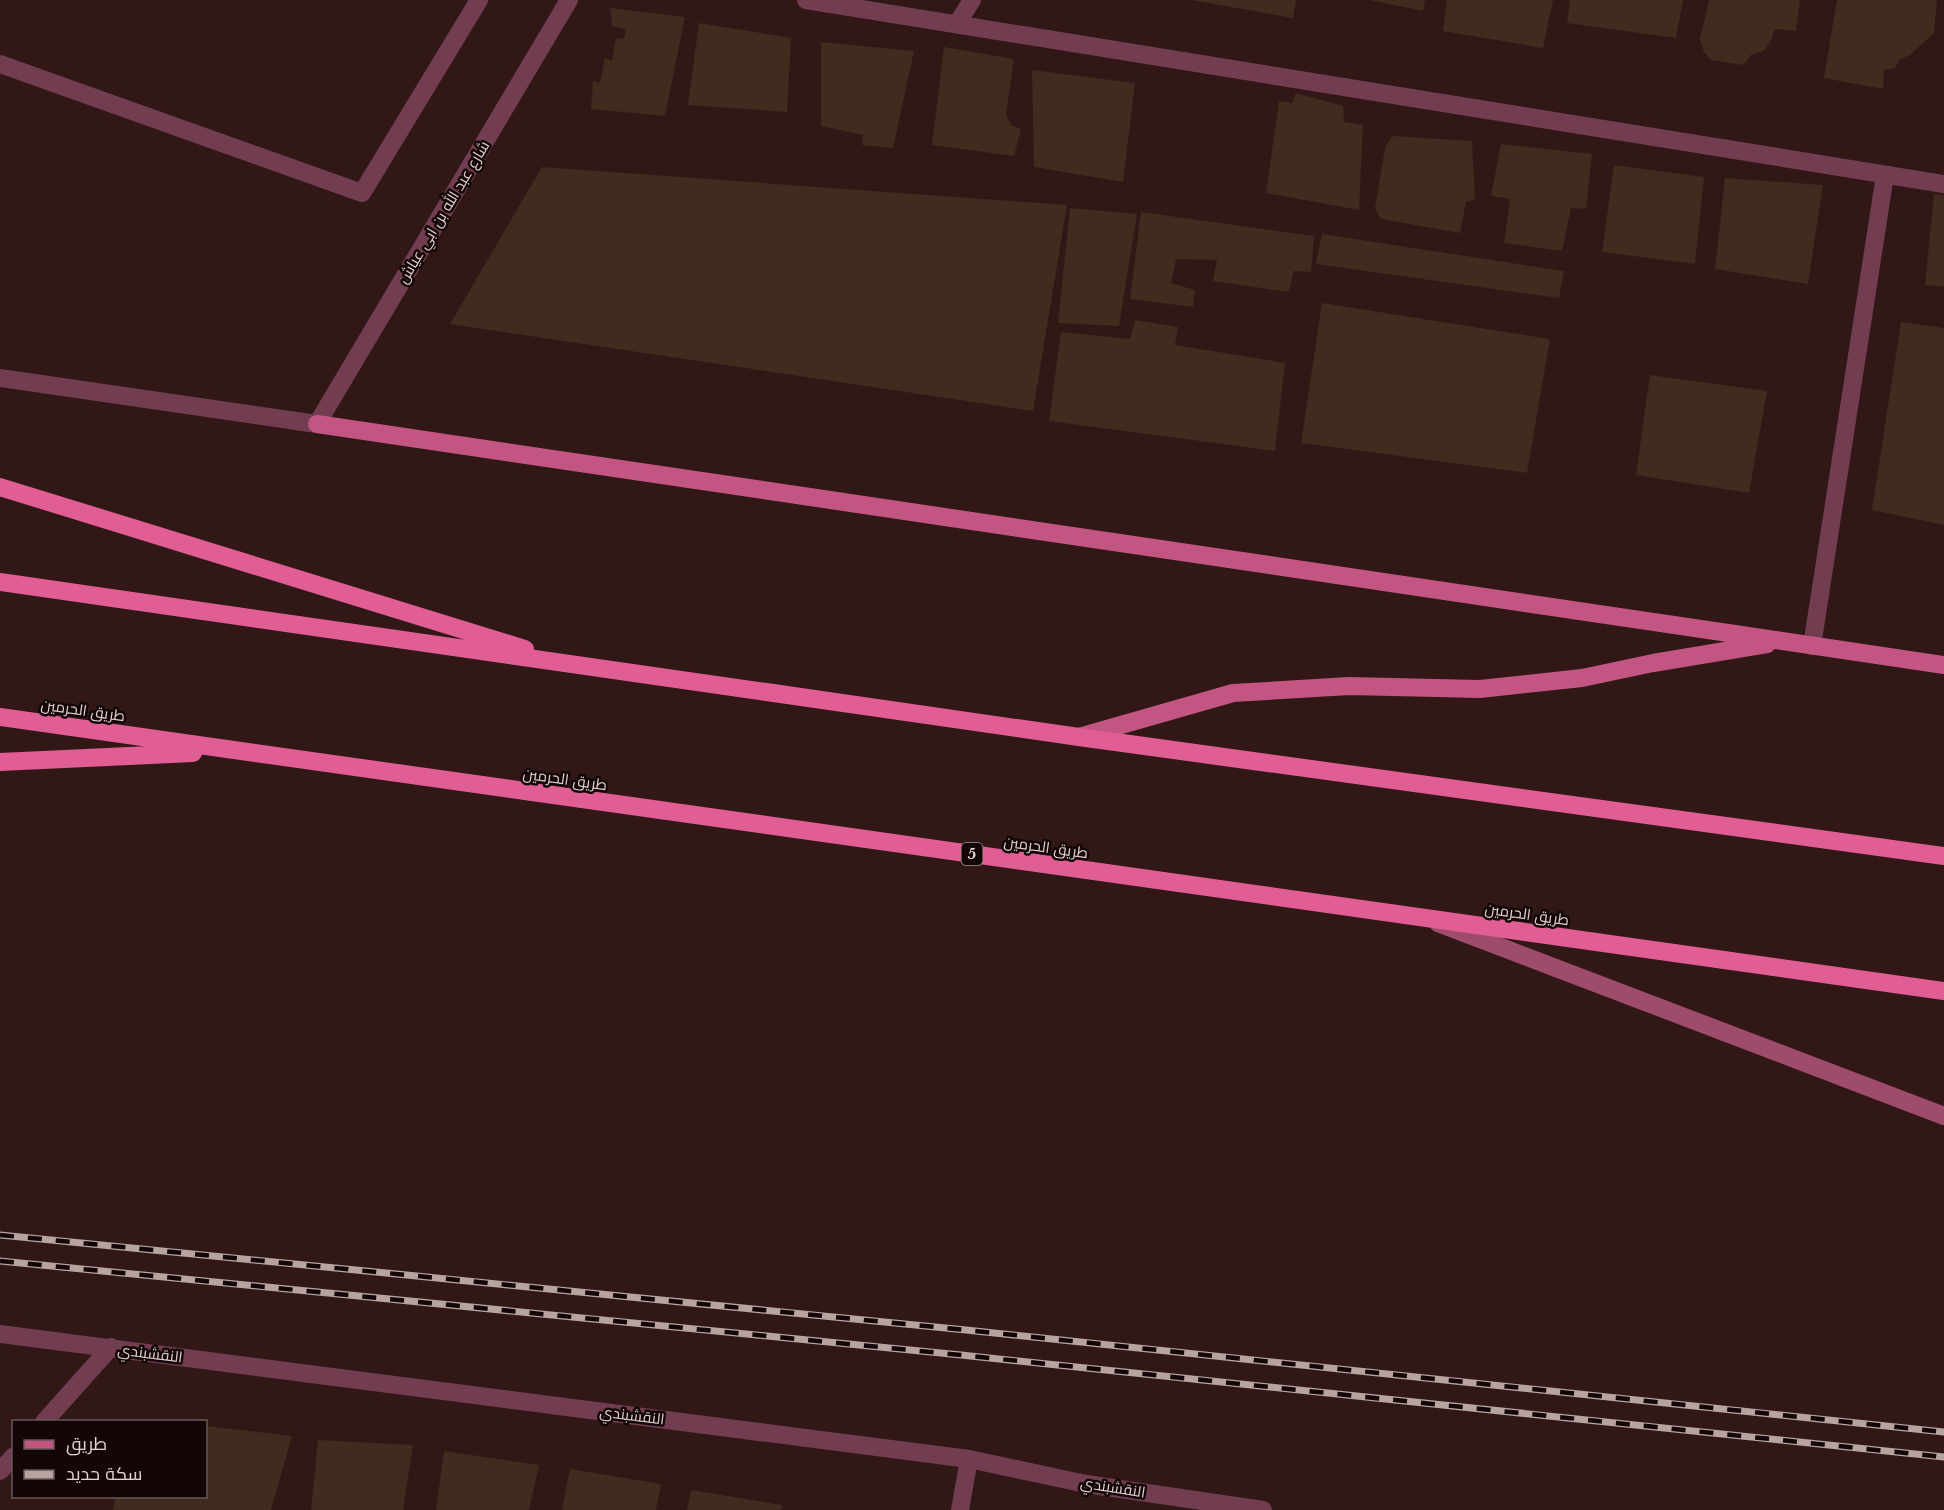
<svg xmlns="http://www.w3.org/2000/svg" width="1944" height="1510" viewBox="0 0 1944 1510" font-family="'Libre Baskerville',Cairo,serif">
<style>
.building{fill:#412a1e}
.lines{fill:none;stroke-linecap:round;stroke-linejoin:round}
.street{stroke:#723d51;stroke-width:18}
.secondary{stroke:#9f4b6c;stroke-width:18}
.primary{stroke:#c25581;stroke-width:18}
.highway{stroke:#e15e94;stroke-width:18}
.rail-casing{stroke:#b7a3a2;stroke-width:7}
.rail{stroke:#120706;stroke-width:4.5;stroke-dasharray:14;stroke-linecap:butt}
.labels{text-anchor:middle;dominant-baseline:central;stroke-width:5;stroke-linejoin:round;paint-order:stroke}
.shield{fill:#120706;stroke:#a59594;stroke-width:1.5}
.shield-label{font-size:14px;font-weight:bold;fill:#e4d2d1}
.street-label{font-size:15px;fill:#e4d2d1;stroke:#120706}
</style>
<rect width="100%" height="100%" fill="#311817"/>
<path class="building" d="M 1191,0 L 1296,0 L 1293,18 Z
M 1370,0 L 1425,0 L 1423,11 Z
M 1447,0 L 1553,0 L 1543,48 L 1443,31 Z
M 1570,0 L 1683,0 L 1676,38 L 1567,23 Z
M 1709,0 L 1800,0 L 1796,31 L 1775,29 L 1771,40 L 1765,50 L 1751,55 L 1743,65 L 1711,60 L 1704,52 L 1700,39 Z
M 1837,0 L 1937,0 L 1934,33 L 1910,55 L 1899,60 L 1895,68 L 1884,70 L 1883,89 L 1824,78 Z
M 610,8 L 685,17 L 665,116 L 591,109 L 593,81 L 600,83 L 605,58 L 612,61 L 616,39 L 624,38 L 626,29 L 612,26 Z
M 699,23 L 791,38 L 787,112 L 688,105 Z
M 821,42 L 914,51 L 893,148 L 862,145 L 863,135 L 821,126 Z
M 944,47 L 1014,59 L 1006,115 L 1012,126 L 1021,129 L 1014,156 L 932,145 Z
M 1032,70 L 1135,83 L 1123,182 L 1034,167 Z
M 1296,93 L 1343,106 L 1344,122 L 1363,125 L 1359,210 L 1266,193 L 1279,101 L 1292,103 Z
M 1392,136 L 1472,141 L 1475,200 L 1466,202 L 1460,233 L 1381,219 L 1375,208 L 1385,148 Z
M 1501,144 L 1592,154 L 1586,209 L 1571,208 L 1562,251 L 1504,243 L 1510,199 L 1491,196 Z
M 1614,165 L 1704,177 L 1695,264 L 1602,252 Z
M 542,167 L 1067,205 L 1033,411 L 450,324 Z
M 1725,178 L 1823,185 L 1808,284 L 1715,269 Z
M 1934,194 L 1944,195 L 1944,287 L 1925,285 Z
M 1070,208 L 1137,214 L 1119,326 L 1058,323 Z
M 1141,212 L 1314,236 L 1311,272 L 1294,271 L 1289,292 L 1213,281 L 1217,260 L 1176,259 L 1171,283 L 1195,290 L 1193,307 L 1130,299 Z
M 1322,234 L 1564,271 L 1559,298 L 1316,264 Z
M 1322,303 L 1550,339 L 1527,473 L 1301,443 Z
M 1135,320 L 1178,327 L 1175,345 L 1285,363 L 1275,451 L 1049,421 L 1061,332 L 1130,339 Z
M 1901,322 L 1944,328 L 1944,525 L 1872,510 Z
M 1650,375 L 1767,391 L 1749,493 L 1636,475 Z
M 206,1426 L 292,1436 L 271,1510 L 113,1510 L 116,1496 L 206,1496 Z
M 318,1440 L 413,1445 L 403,1510 L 311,1510 Z
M 444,1451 L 539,1465 L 529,1510 L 436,1510 Z
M 570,1469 L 661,1484 L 656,1510 L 562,1510 Z
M 691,1490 L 782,1505 L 781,1510 L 687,1510 Z"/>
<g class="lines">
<path class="street" d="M 806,0 L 1944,184
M 957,24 L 972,0
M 0,64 L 362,193 L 479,0
M 0,378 L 317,424 L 569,0
M 1812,646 L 1885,175
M 0,1334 L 969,1459 L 1086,1484 L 1263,1510
M 44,1422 L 111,1347
M 0,1471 L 14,1456
M 960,1510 L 969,1459"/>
<path class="secondary" d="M 1438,923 L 1944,1116"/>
<path class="primary" d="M 317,424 L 1944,665
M 1079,737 L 1233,693 L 1349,686 L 1480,689 L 1582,678 L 1653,663 L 1767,644"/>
<path class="highway" d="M 0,487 L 525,649
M 0,582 L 1079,737 L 1944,856
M 0,717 L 1944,991
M 0,762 L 193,753"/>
<defs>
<path id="rail" d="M 0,1235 L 966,1330 L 1944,1432
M 0,1261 L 961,1355 L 1944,1457"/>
</defs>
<use href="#rail" class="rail-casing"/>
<use href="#rail" class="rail"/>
</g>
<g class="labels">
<rect class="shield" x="961.5" y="843" width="21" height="22" rx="4.5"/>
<g class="shield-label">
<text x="972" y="854">5</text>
</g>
<g class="street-label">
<text transform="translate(443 212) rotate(-59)">شارع عبد الله بن ابي عياش</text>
<text transform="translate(83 710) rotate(8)">طريق الحرمين</text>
<text transform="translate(565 779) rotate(8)">طريق الحرمين</text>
<text transform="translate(1046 847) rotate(8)">طريق الحرمين</text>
<text transform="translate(1527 914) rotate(8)">طريق الحرمين</text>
<text transform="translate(150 1353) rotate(7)">النقشبندي</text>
<text transform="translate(632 1415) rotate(7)">النقشبندي</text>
<text transform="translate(1113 1487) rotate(9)">النقشبندي</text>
</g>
</g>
<rect x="12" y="1420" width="195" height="78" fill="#120706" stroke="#665857" stroke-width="1.5"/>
<rect x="24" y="1440" width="30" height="9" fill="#c25581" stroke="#665857" stroke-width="1.5"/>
<text x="66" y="1450" font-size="18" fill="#e4d2d1">طريق</text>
<rect x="24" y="1470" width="30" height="9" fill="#b7a3a2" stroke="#665857" stroke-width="1.5"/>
<text x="66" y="1480" font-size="18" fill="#e4d2d1">سكة حديد</text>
</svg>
